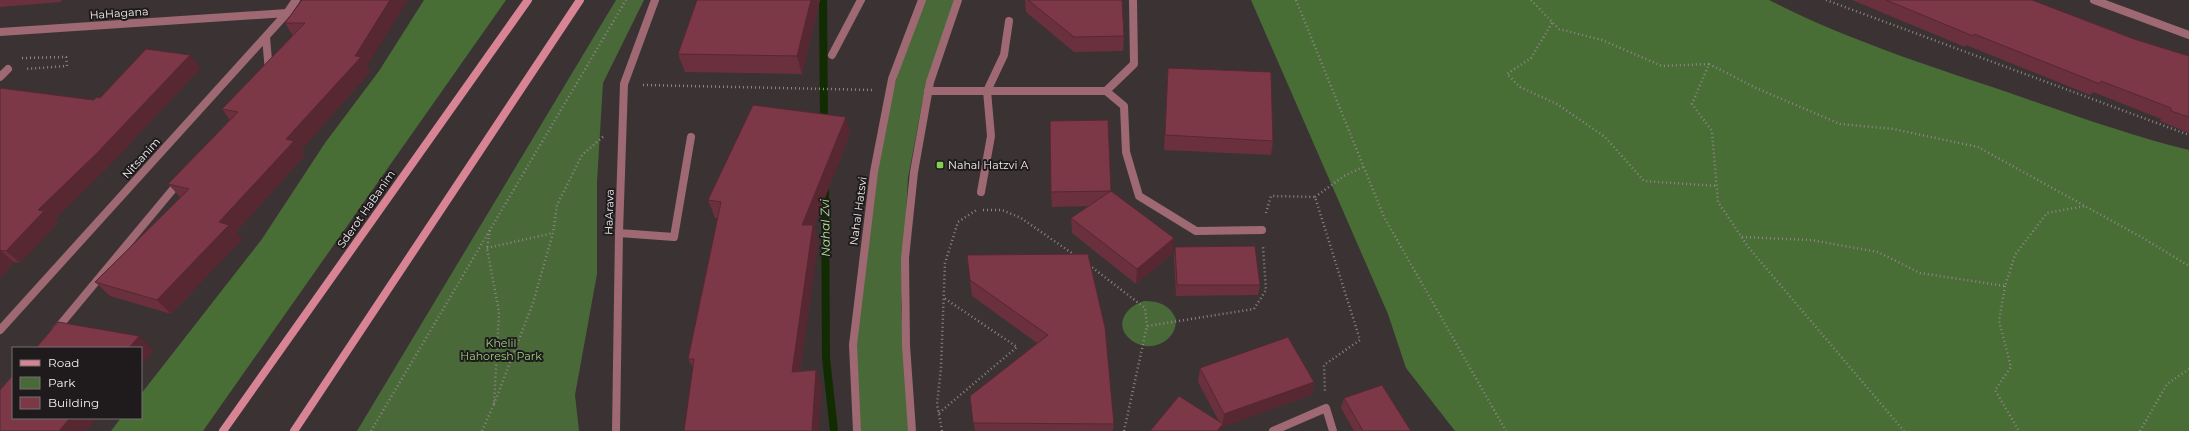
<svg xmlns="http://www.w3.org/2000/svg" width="2189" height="431" viewBox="0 0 2189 431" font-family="Montserrat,sans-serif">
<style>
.green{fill:#496938}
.forest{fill:#496e35}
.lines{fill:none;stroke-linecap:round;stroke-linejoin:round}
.stream{stroke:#122c01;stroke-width:8}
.path{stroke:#8e8687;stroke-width:2.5;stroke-dasharray:1 3;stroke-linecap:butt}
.minor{stroke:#9e6972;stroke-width:8}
.tertiary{stroke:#9e6972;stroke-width:8}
.secondary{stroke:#d88494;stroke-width:8}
.wall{fill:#6b303d}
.shaded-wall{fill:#572732}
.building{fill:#7c3847;stroke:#572732}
.poi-dot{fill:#81d050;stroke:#1f1b1c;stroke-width:1.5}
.labels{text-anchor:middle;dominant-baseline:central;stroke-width:4;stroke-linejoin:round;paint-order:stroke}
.street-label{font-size:11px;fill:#f4efef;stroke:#1f1b1c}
.poi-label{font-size:11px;fill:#f4efef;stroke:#1f1b1c;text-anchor:start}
.park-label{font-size:11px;fill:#9bd17e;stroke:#1f1b1c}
.water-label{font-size:12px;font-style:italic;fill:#afe692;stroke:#1f1b1c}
</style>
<rect width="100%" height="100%" fill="#3b3234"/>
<path class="green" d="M 616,0 L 644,0 L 603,83 L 597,182 L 597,274 L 575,395 L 579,431 L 357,431 Z
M 925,0 L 955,0 L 922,104 L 908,178 L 901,307 L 909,431 L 860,431 L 855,347 L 872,205 L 886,117 L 901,62 Z
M 1144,301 C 1159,301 1170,305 1176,319 C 1177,341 1152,353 1134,342 C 1112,328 1124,307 1144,301 Z"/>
<path class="forest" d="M 424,0 L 506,0 L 203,431 L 111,431 L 121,418 L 141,418 L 141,394 L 262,239 L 325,143 L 379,71 Z
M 1251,0 L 1769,0 C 1845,39 1926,65 2007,92 C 2067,113 2128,135 2189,150 L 2189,431 L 1455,431 L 1406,368 L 1388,314 Z"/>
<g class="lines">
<path class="stream" d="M 823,0 L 824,125
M 825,188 L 826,358 L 834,431"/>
<path class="path" d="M 1296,0 L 1384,217 L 1506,431
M 1531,0 L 1559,29 L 1602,40 L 1662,66 L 1709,64 L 1692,104 L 1712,131 L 1718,202 L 1749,248 L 1904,431
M 1826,0 L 2189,135
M 1552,23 L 1531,58 L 1507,74 L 1520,87 L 1557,104 L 1605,137 L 1644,181 L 1717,186
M 22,58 L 66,57 L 67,66 L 25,69
M 1709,64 L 1756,88 L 1840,124 L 1893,129 L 1978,147 L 2143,238 L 2189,266
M 643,85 L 873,90
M 1315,197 L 1344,176 L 1363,167
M 983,210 L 1002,210 L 1021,218 L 1076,256
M 1266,213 L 1271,196 L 1315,197 L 1360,340 L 1324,365 L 1325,392
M 1742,237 L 1811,240 L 1878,252 L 1920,273 L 2005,286 L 2015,255 L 2047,213 L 2085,206
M 487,248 L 553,233
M 1089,265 L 1145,308 L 1147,326
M 2005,286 L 1999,321 L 2011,367 L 1995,390 L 2019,431
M 494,404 L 533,303 L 553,233 L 557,205 L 582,155 L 605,135
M 939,413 L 1017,347 L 944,298
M 371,431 L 626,0
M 482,431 L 494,404 L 499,312 L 487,248 L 490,229
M 942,431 L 937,404 L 941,368 L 945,263 L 958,222 L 978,209
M 1124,431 L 1147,326 L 1254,309 L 1266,290 L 1263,247
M 2140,431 L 2167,384 L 2189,369"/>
<path class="minor" d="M 2094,0 L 2189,35
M 0,32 L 287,13
M 266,37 L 269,72
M 832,55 L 861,0
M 0,77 L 8,69
M 928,91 L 1106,91 L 1124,106 L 1126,152 L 1139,196 L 1196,231 L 1262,230
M 1106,91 L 1134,64 L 1133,0
M 981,192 L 991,136 L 987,91 L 1004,55 L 1009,21
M 619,233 L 674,237 L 691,137
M 0,330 L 287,13 L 296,0
M 55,331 L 179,182
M 616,431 L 619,233 L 624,84 L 655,0
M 1273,431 L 1326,408 L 1333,431"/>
<path class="tertiary" d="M 857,431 L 853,345 L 874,172 L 892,79 L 922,0
M 912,431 L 906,345 L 905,258 L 914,172 L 930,82 L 958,0"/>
<path class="secondary" d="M 223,431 L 528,0
M 294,431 L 580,0"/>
</g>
<path class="wall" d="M 0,0 L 61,0 L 61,2 L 0,7 Z
M 302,0 L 367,66 L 370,72 L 301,150 L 305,155 L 236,232 L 242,239 L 171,314 L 110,296 L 95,282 L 181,198 L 168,184 L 230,120 L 222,109 L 293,36 L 285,23 Z
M 697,0 L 820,0 L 802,74 L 685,72 L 678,54 Z
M 1025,0 L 1122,0 L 1124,36 L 1123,51 L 1074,52 L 1026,12 Z
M 1852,0 L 2032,0 L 2134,39 L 2189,56 L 2189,133 L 2160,121 L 2161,119 L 2093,92 L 2090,95 L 1966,45 L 1965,47 Z
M 201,68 L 109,166 L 54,220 L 58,223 L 20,263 L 14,262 L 0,279 L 0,88 L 94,100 Z
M 1168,68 L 1273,141 L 1271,155 L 1164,150 Z
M 850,134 L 814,226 L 818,242 L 800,372 L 816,370 L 822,386 L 693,368 L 688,359 L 718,218 L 715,218 L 708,200 Z
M 1111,191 L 1173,253 L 1136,284 L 1072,233 L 1071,218 L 1089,206 L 1052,207 L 1051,192 Z
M 1175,247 L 1260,285 L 1258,295 L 1176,296 L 1174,257 Z
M 1088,254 L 1114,424 L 1113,431 L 975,431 L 970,396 L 1037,343 L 972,296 L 970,280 Z
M 1200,368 L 1314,382 L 1311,395 L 1222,427 L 1198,382 Z
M 1344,398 L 1411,431 L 1354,431 L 1341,408 Z"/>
<path class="shaded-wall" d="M 390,0 L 408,0 L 367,66 L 370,72 L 301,150 L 305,155 L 236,232 L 242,239 L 171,314 L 157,300 L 219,222 L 355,56 Z
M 811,0 L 820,0 L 802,74 L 797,56 Z
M 190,55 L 201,68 L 109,166 L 54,220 L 58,223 L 20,263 L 6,251 L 38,210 Z
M 846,117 L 850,134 L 814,226 L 818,242 L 798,388 L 792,372 L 802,225 Z
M 1174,238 L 1173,253 L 1136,284 L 1137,269 Z
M 0,250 L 14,262 L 0,279 Z
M 139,336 L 154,350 L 141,366 L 141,348 L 129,348 Z
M 816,370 L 822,386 L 819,431 L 812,431 Z
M 1314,382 L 1311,395 L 1222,427 L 1224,414 Z
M 70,418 L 97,418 L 87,431 L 59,431 Z
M 1223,424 L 1221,431 L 1217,431 Z"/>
<path class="building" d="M 302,0 L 390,0 L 355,56 L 361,57 L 286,139 L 294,141 L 219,222 L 229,225 L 157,300 L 95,282 L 189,189 L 168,184 L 238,112 L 222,109 L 305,23 L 285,23 Z
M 697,0 L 811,0 L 797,56 L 678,54 Z
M 1028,0 L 1122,0 L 1124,36 L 1074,37 Z
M 1886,0 L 2032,0 L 2134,39 L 2189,56 L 2189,117 L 2171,111 L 2171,108 L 2101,81 L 2100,84 L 1974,34 L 1973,36 Z
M 146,49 L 190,55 L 97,153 L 38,210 L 44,211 L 6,251 L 0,250 L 0,88 L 94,100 L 96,97 L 100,98 Z
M 1168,68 L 1271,72 L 1273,141 L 1165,135 Z
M 753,105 L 846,117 L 802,225 L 813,225 L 792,372 L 816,370 L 812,431 L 684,431 L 694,359 L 688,359 L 721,202 L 708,200 Z
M 1108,120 L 1111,191 L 1051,192 L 1050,121 Z
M 1111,191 L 1174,238 L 1137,269 L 1071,218 Z
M 1255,246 L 1260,285 L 1177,285 L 1175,247 Z
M 1088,254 L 1105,327 L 1114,424 L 973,423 L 970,396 L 1048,335 L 970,280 L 967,255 Z
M 58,322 L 139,336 L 129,348 L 36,348 Z
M 1288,337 L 1314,382 L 1224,414 L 1200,368 Z
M 13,375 L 13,418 L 70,418 L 59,431 L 0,431 L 0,390 Z
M 1382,385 L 1411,431 L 1363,431 L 1344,398 Z
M 1179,396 L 1223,424 L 1217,431 L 1150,431 Z"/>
<rect class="poi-dot" x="936" y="161" width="8" height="8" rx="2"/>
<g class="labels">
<g class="street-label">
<text transform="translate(119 13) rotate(-4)">HaHagana</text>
<text transform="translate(141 158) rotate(-48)">Nitsanim</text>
<text transform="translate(366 209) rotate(-55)">Sderot HaBanim</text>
<text transform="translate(858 211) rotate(-82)">Nahal Hatsvi</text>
<text transform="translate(609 212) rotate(-88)">HaArava</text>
</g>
<g class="poi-label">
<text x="948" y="165">Nahal Hatzvi A</text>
</g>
<g class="park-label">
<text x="501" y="343">Khelil<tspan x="501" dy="13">Hahoresh Park</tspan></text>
</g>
<g class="water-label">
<text transform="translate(825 228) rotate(-91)">Nahal Zvi</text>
</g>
</g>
<rect x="12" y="347" width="130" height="72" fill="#1f1b1c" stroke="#747070"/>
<rect x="20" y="360" width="20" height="6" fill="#d88494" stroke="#747070"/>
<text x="48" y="367" font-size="12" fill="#f4efef">Road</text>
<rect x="20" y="377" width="20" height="12" fill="#496938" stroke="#747070"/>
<text x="48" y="387" font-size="12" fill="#f4efef">Park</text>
<rect x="20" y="397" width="20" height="12" fill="#7c3847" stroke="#747070"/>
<text x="48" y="407" font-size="12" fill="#f4efef">Building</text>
</svg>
